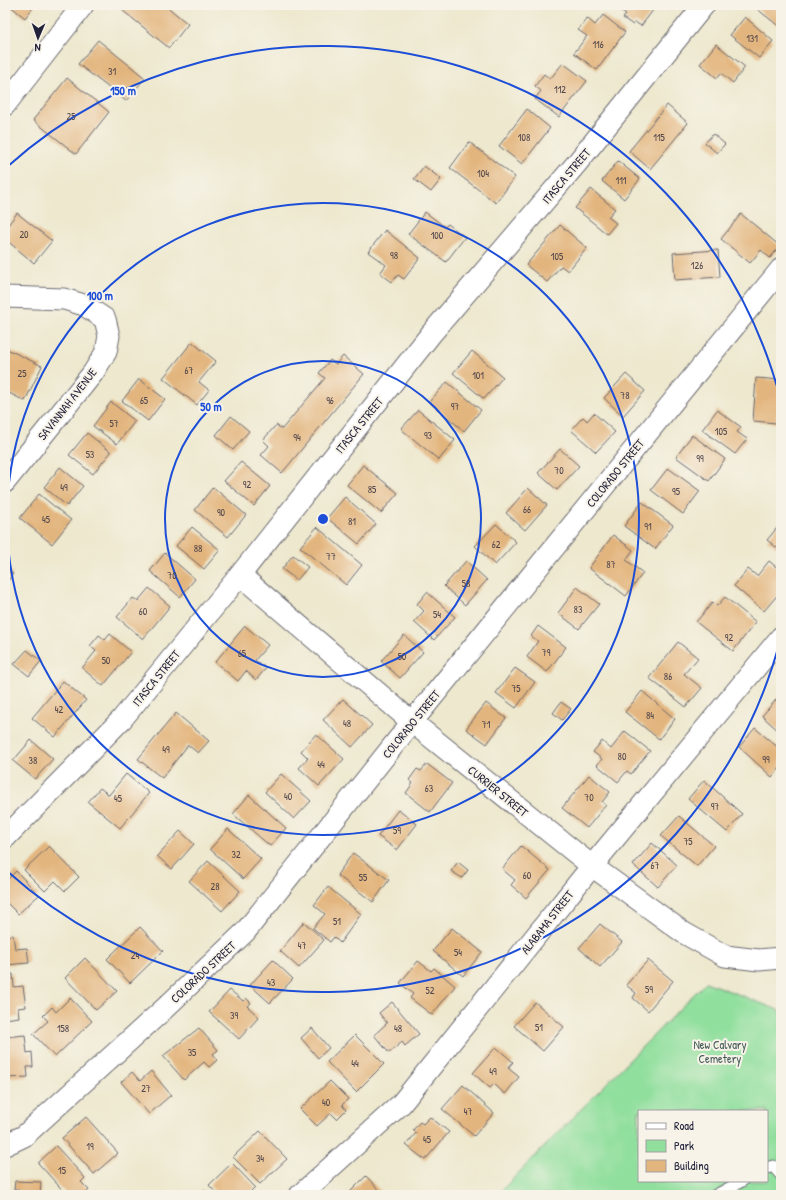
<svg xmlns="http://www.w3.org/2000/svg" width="786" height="1200" viewBox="0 0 786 1200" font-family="'Patrick Hand',sans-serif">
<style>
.green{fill:#90df9d;stroke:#59806c;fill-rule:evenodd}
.building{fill:#e3b57e}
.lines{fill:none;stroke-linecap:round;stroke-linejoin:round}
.service-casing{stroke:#69676e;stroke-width:13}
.minor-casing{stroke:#69676e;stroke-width:23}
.service{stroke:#fff;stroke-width:11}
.minor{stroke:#fff;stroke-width:21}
.ring{fill:none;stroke:#1d4ed8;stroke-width:2}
.labels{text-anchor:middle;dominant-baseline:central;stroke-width:4;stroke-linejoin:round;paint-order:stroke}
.number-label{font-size:10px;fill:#52474c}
.street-label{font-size:12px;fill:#22223b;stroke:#f7f3e8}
.park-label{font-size:12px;fill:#435b58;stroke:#f7f3e8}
.centre{fill:#1d4ed8;stroke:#f7f3e8;stroke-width:2}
.ring-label{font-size:12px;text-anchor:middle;font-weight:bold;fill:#1d4ed8;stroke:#f7f3e8;stroke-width:4;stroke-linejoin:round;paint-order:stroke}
</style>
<rect width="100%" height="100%" fill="#f7f3e8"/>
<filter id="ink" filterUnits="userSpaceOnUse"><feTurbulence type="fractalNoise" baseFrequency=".025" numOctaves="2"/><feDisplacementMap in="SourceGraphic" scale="8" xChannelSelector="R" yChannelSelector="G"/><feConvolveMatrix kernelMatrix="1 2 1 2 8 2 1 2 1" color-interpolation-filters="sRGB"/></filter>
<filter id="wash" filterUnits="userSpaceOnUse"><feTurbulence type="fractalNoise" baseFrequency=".012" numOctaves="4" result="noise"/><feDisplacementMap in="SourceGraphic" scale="16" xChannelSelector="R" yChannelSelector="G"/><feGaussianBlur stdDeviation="0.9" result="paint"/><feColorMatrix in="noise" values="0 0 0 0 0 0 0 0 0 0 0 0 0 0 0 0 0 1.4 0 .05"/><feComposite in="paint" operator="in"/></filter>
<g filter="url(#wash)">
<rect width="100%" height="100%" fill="#ede8ce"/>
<path class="green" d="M 706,982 L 781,1011 L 781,1195 L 497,1195 ZM 639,1111 L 767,1111 L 767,1181 L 639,1181 Z"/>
<g id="blocks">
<path class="building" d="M 9,5 L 35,5 L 25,18 Z
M 125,5 L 165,5 L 188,24 L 169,48 L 122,10 Z
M 613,5 L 657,5 L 641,26 L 635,22 L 633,25 L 623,18 L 626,15 Z
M 752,5 L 781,5 L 781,28 Z
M 603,15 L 625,32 L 597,70 L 574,53 L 587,36 L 578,30 L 587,18 L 595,25 Z
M 745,17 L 773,41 L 759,58 L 730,35 Z
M 98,40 L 145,78 L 126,101 L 78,64 Z
M 716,44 L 745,67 L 733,83 L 721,73 L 717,78 L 700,64 Z
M 563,63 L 587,81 L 559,117 L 535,99 L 541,91 L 535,86 L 544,74 L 550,79 Z
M 67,78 L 109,112 L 76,154 L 33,120 Z
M 667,105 L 688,123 L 650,169 L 629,151 Z
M 527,109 L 550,128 L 522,164 L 499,146 Z
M 713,134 L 725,144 L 717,153 L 705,143 Z
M 469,142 L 515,177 L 496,203 L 450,168 Z
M 618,161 L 640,179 L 624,199 L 602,181 Z
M 424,166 L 441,179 L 431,192 L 414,179 Z
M 591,189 L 615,209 L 608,217 L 616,223 L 607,234 L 575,208 Z
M 425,212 L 445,227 L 448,224 L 465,237 L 446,262 L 408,234 Z
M 17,213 L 52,241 L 34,263 L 5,239 L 5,229 Z
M 741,214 L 780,246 L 770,258 L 761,250 L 750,263 L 721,239 Z
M 560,225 L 587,248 L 568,271 L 561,266 L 547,282 L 526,265 Z
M 385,230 L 420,258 L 404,279 L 398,275 L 392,282 L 380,273 L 386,265 L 368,252 Z
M 718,250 L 720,277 L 675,280 L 673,253 Z
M 192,342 L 216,361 L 199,382 L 209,390 L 197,405 L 163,378 Z
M 5,348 L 42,366 L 25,401 L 5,391 L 7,381 L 5,381 Z
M 472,351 L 503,377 L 484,399 L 453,373 Z
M 343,356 L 364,374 L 282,473 L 261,455 L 269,446 L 263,440 L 276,425 L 282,429 L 325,378 L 319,373 L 330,360 L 336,364 Z
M 626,374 L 645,391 L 623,416 L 604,398 Z
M 756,378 L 781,380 L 781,413 L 777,412 L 776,423 L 753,421 Z
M 139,379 L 165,399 L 148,421 L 122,401 Z
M 447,382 L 481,410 L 464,431 L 429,402 Z
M 111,402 L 135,421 L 117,444 L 93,426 Z
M 418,410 L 455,440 L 439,460 L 401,429 Z
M 717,410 L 741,427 L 737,432 L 747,439 L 735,454 L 702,430 Z
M 594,413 L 615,432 L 596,452 L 571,430 L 583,417 L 587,421 Z
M 231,416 L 249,431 L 233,450 L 216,435 Z
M 87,433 L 111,452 L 93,474 L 69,455 Z
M 692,435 L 725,459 L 709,481 L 676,457 Z
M 560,449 L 579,466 L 557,490 L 538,473 Z
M 241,462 L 270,486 L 254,506 L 224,481 Z
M 363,465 L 398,493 L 381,513 L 347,485 Z
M 60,467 L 83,486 L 67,506 L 44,487 Z
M 668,468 L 700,491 L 683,514 L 651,490 Z
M 213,487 L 246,515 L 228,537 L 195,510 Z
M 528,488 L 547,505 L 525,530 L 506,513 Z
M 39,494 L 71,520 L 52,544 L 20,518 Z
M 345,497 L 376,524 L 359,544 L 327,518 Z
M 642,502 L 673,525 L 655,549 L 624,526 Z
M 781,523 L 781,551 L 767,540 Z
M 496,524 L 516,542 L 495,565 L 475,546 Z
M 192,527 L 220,550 L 204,569 L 176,546 Z
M 317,527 L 362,565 L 346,585 L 300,547 Z
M 613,535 L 633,550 L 626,560 L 643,573 L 626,596 L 589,568 Z
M 165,553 L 195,579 L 180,597 L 150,571 Z
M 293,555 L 308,567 L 297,580 L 282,569 Z
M 466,561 L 487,580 L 465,605 L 444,586 Z
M 769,561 L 781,571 L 781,591 L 764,611 L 734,586 L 748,569 L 757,576 Z
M 5,568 L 13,574 L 5,585 Z
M 577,587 L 599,604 L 579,629 L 558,613 Z
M 149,588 L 170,606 L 143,639 L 117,617 L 133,598 L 138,601 Z
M 427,592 L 455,617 L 434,640 L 414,622 L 424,611 L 417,604 Z
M 725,597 L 756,622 L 733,651 L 696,622 L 713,602 L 717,606 Z
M 245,626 L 268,645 L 255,660 L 266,668 L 256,680 L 246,671 L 238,681 L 215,662 Z
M 538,626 L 566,647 L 547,672 L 527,657 L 538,641 L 531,636 Z
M 110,634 L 131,652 L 103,686 L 82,668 L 96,651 L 90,646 L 99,635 L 105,640 Z
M 404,635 L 423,652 L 400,678 L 381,661 Z
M 678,642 L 698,658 L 684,674 L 702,688 L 686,707 L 649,678 Z
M 27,650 L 41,661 L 29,676 L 14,664 Z
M 515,668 L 535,682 L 516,708 L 496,693 Z
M 63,681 L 86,700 L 55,737 L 32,718 Z
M 642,691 L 675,719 L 659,739 L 625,712 Z
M 781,694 L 781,733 L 762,716 Z
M 343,699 L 372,725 L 352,747 L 323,720 Z
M 561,702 L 571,709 L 562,720 L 553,713 Z
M 486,703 L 506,718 L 487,744 L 466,729 Z
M 176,713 L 209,741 L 198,753 L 188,745 L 162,778 L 138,759 Z
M 755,728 L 781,750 L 781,767 L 772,777 L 739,747 Z
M 625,731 L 650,751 L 631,774 L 627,771 L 618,782 L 597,765 L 602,759 L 593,752 L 602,741 L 611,749 Z
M 316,734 L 344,759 L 319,786 L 299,768 L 308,758 L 301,751 Z
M 31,740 L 53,759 L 35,779 L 13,761 Z
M 427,764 L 452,783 L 430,812 L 406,793 L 413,783 L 409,780 L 417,769 L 421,771 Z
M 126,774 L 149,793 L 120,828 L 88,802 L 100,788 L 109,795 Z
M 281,774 L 311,801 L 294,819 L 265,792 Z
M 589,775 L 610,792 L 602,802 L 606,805 L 587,828 L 562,808 Z
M 704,780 L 742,814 L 727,832 L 688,799 Z
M 249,795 L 286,828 L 270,846 L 233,814 Z
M 398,810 L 417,824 L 397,850 L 378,836 Z
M 679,816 L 714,846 L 697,866 L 661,836 Z
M 228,829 L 261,859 L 243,879 L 210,849 Z
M 180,831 L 194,844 L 172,869 L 157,856 Z
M 652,843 L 677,865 L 658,887 L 633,865 Z
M 49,846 L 79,877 L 65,891 L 55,881 L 45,891 L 24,870 Z
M 521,846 L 550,870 L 526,898 L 511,885 L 515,880 L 502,869 Z
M 353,853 L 389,880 L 373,902 L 337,875 Z
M 208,861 L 240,891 L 222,911 L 189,881 Z
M 458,862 L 468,870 L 462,878 L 451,871 Z
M 16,871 L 39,895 L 18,914 L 5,901 L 5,882 Z
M 328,887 L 361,914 L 340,943 L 334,937 L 330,942 L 313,928 L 325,914 L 314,905 Z
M 304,922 L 324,940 L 299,968 L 280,951 Z
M 600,924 L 622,942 L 600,967 L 579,948 Z
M 140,927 L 163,951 L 130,983 L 107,959 Z
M 452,928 L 482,952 L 463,976 L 433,951 Z
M 13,935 L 15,949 L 27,948 L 29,963 L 5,965 L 5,936 Z
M 85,958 L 117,991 L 96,1010 L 65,978 Z
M 273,960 L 293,979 L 270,1003 L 250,985 Z
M 648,960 L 673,981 L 648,1011 L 633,998 L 636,993 L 626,985 Z
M 418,961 L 431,971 L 434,968 L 455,986 L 432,1015 L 410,998 L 413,994 L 400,983 Z
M 5,974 L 13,974 L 14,987 L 23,986 L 26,1007 L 18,1008 L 19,1017 L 5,1019 Z
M 230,990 L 243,1001 L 246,998 L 251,1003 L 247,1006 L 259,1017 L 239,1039 L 209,1012 Z
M 70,998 L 92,1021 L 55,1057 L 33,1034 L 48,1021 L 43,1016 L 52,1007 L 56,1012 Z
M 392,1002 L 419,1034 L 405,1046 L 402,1042 L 389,1053 L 374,1035 L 387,1023 L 379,1013 Z
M 535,1002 L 564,1027 L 543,1051 L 514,1026 Z
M 199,1028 L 218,1050 L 213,1054 L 217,1060 L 209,1067 L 204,1062 L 184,1080 L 163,1056 Z
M 312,1028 L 329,1048 L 318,1058 L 301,1038 Z
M 25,1035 L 27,1053 L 32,1052 L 33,1067 L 27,1067 L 28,1077 L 5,1078 L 5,1037 Z
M 355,1035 L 384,1064 L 356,1092 L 327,1062 Z
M 496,1047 L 513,1062 L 508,1068 L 519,1077 L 505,1094 L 494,1084 L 490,1088 L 473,1073 Z
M 151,1071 L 171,1095 L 149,1114 L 121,1082 L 132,1072 L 140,1081 Z
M 330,1081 L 348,1099 L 342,1105 L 346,1110 L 337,1119 L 331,1113 L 317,1126 L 300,1109 Z
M 463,1085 L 494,1113 L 474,1136 L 442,1109 Z
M 86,1117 L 118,1153 L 94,1174 L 62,1138 Z
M 430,1117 L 449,1132 L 425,1160 L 406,1145 L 416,1133 L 413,1130 L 420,1122 L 423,1124 Z
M 260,1131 L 287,1159 L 260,1184 L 233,1157 Z
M 56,1146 L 85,1178 L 81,1182 L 89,1190 L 84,1195 L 67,1195 L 38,1163 Z
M 232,1163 L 255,1187 L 247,1195 L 218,1195 L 209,1185 Z
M 366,1176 L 384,1195 L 347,1195 Z
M 15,1181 L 41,1182 L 40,1195 L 19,1195 L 19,1190 L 14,1190 Z
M 204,1190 L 209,1195 L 199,1195 Z"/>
</g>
</g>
<g filter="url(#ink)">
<use href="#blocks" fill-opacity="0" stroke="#69676e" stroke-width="1"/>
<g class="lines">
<defs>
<path id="service" d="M 767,1168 L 773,1166 L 781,1175
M 716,1195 L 742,1181"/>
<path id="minor" d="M 5,105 L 83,5
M 5,297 L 64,299 L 84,305 L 105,319 L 109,336 L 106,352 L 93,373 L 5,482
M 240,575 L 412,722 L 592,866 L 684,933 L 725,956 L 759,960 L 781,958
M 5,838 L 122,719 L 240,575 L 431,334 L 577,163 L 704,5
M 5,1145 L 24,1136 L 164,1009 L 245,932 L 412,722 L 781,269
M 300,1195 L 401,1104 L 592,866 L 781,637"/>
</defs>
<use href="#service" class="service-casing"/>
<use href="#minor" class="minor-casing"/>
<use href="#service" class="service"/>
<use href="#minor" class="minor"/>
</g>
</g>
<g class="ring">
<circle cx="323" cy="519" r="158"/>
<circle cx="323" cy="519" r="316"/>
<path d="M781 637A473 473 0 0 1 7 871M7 167A473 473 0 0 1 781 401"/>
</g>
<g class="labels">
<g class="number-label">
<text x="752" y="38">131</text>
<text x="598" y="44">116</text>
<text x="112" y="71">31</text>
<text x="560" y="89">112</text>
<text x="71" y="116">25</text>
<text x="524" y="137">108</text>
<text x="659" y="137">115</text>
<text x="483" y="173">104</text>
<text x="621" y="180">111</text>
<text x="24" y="234">20</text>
<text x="437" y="235">100</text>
<text x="394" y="255">98</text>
<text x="557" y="256">105</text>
<text x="697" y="265">126</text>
<text x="189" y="370">67</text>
<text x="22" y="373">25</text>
<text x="478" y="375">101</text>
<text x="625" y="395">78</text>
<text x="144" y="400">65</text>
<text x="330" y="400">96</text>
<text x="455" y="406">97</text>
<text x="114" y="423">57</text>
<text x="721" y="431">105</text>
<text x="428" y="435">93</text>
<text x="297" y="437">94</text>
<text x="90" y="454">53</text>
<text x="700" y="458">99</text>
<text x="559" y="470">70</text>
<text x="247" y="484">92</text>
<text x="64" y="487">49</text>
<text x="372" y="489">85</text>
<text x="676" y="491">95</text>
<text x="527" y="509">66</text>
<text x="221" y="512">90</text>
<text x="46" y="519">45</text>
<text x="352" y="521">81</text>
<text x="648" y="526">91</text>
<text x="496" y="544">62</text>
<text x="198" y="548">88</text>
<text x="331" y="556">77</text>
<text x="611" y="564">87</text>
<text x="172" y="575">70</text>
<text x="466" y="583">58</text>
<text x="578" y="609">83</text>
<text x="143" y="611">60</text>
<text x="437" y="614">54</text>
<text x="729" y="637">92</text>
<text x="546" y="652">79</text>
<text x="242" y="653">65</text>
<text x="402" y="656">50</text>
<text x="106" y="660">50</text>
<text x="668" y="676">86</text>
<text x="516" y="688">75</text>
<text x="59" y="709">42</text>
<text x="650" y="715">84</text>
<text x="347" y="723">48</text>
<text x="486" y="724">71</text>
<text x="166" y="749">49</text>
<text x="622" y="756">80</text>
<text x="766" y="759">99</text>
<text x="33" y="760">38</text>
<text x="321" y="764">44</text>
<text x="429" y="788">63</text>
<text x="288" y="796">40</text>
<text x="589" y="797">70</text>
<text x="118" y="798">45</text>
<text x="715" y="806">97</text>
<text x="397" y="830">59</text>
<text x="688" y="841">75</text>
<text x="236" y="854">32</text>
<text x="655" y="865">67</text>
<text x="527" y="875">60</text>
<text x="363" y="877">55</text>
<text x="215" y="886">28</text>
<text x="337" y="921">51</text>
<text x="302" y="945">47</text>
<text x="458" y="952">54</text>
<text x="135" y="955">24</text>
<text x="271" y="982">43</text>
<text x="649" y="989">59</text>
<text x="430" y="990">52</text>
<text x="234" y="1015">39</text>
<text x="539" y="1027">51</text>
<text x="63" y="1028">158</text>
<text x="398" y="1028">48</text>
<text x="192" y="1052">35</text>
<text x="355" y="1063">44</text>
<text x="493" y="1071">49</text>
<text x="146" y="1088">27</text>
<text x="326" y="1102">40</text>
<text x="468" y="1111">47</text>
<text x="427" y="1139">45</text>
<text x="90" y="1146">19</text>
<text x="260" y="1158">34</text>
<text x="62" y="1170">15</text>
</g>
<g class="street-label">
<text transform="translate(566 176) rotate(-50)">ITASCA STREET</text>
<text transform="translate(67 404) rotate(-52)">SAVANNAH AVENUE</text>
<text transform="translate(359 425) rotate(-51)">ITASCA STREET</text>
<text transform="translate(615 473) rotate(-51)">COLORADO STREET</text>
<text transform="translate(156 678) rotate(-51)">ITASCA STREET</text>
<text transform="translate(411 724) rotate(-51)">COLORADO STREET</text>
<text transform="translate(498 791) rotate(39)">CURRIER STREET</text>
<text transform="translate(547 922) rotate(-52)">ALABAMA STREET</text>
<text transform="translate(203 972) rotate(-43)">COLORADO STREET</text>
</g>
<g class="park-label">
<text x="720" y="1044">New Calvary<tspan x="720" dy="14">Cemetery</tspan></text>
</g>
</g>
<circle cx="323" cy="519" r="6" class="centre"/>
<g class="ring-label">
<text x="123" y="95">150 m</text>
<text x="100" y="300">100 m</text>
<text x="211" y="411">50 m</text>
</g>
<rect width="786" height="1200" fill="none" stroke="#f7f3e8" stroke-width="20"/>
<rect x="638" y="1110" width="130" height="72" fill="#f7f3e8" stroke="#a29fa3"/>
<rect x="646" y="1123" width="20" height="6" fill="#ffffff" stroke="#a29fa3"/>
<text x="674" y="1130" font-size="12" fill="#22223b">Road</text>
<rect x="646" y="1140" width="20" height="12" fill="#90df9d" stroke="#a29fa3"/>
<text x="674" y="1150" font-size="12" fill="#22223b">Park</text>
<rect x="646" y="1160" width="20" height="12" fill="#e3b57e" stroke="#a29fa3"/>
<text x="674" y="1170" font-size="12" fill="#22223b">Building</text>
<g transform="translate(38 38) rotate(182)" stroke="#f7f3e8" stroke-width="3" paint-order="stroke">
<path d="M0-3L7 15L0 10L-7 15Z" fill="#22223b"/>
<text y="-6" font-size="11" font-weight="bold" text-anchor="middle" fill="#22223b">N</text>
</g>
</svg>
